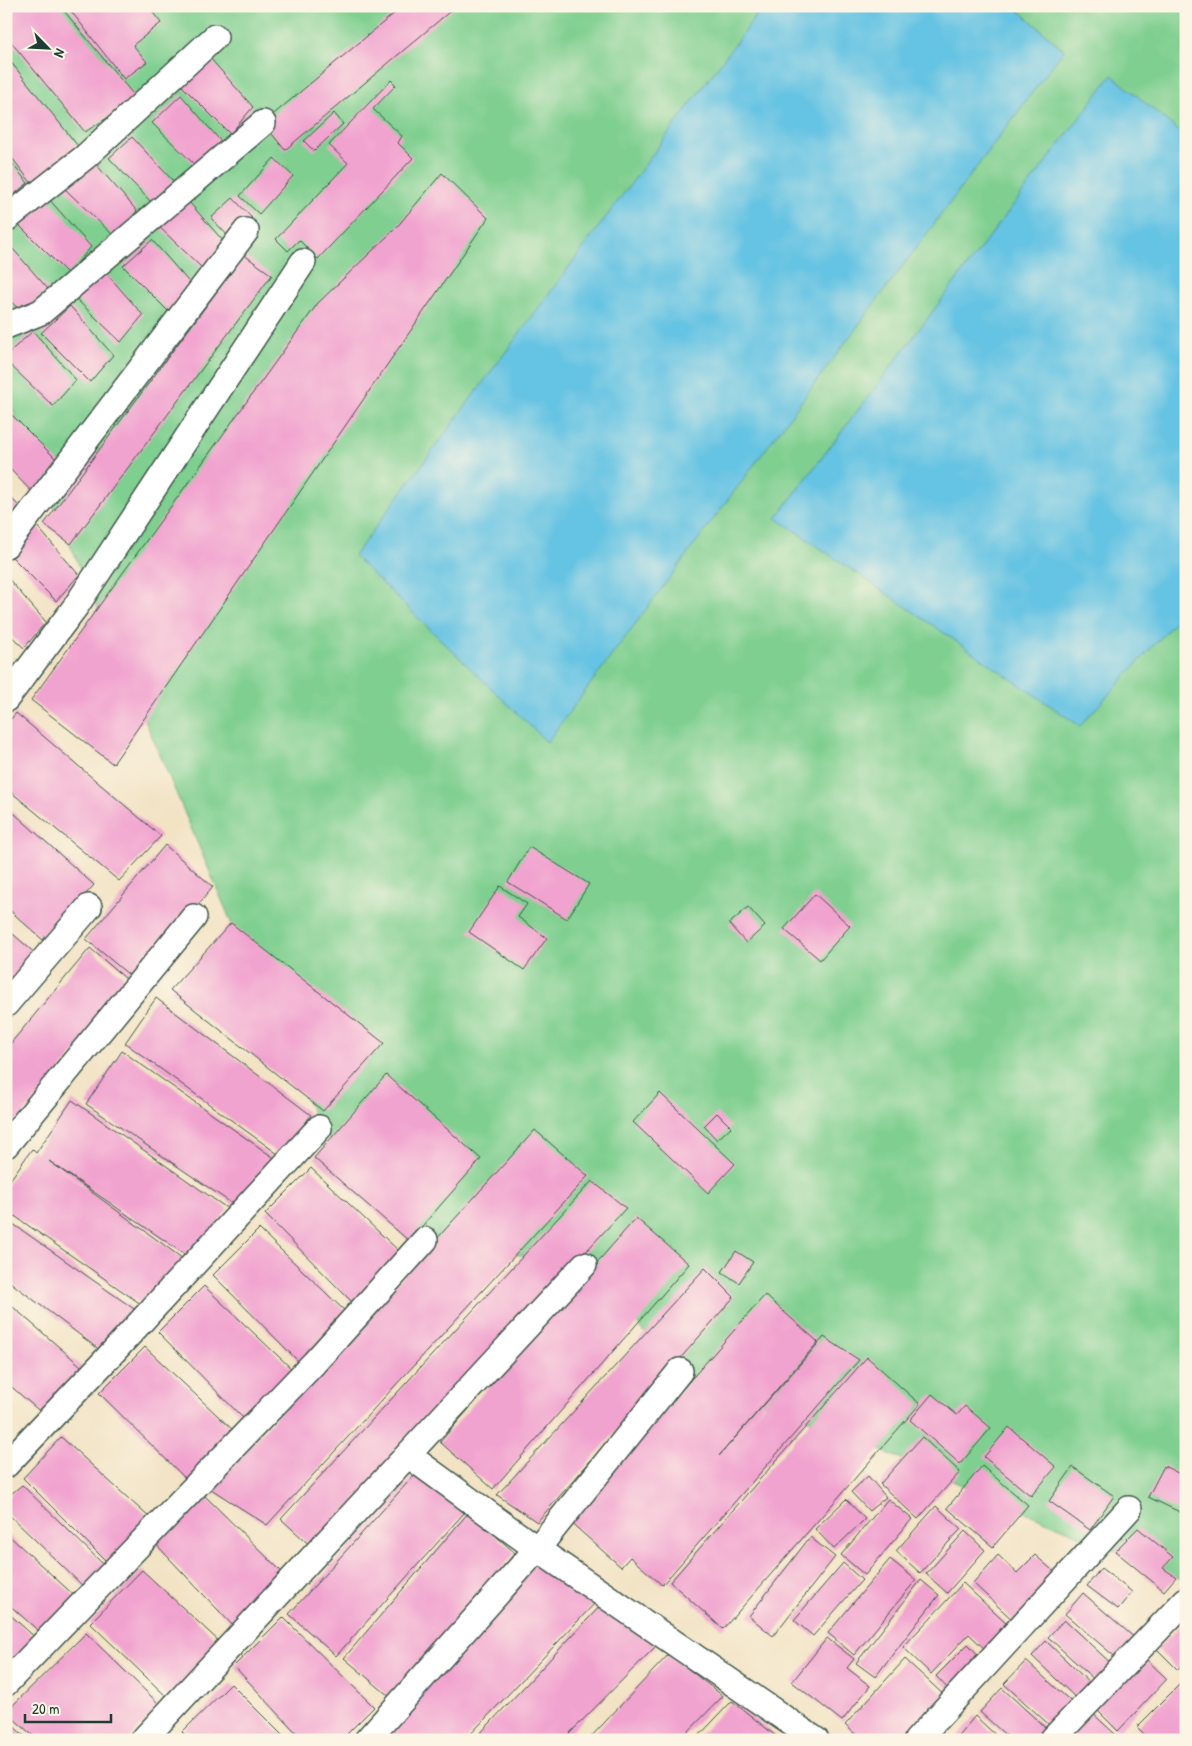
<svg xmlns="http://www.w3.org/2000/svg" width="1192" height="1746" viewBox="0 0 1192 1746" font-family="'Patrick Hand',sans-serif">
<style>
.green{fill:#7fcf90;stroke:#4f8662}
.water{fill:#65c3e3;stroke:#42808c}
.building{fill:#f1a3cf}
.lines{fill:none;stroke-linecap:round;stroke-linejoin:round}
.street-casing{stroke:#3f564a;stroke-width:28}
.street{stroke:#fff;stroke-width:25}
</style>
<rect width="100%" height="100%" fill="#fcf5e5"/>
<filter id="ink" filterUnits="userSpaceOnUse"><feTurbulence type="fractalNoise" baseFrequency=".02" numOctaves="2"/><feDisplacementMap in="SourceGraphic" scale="10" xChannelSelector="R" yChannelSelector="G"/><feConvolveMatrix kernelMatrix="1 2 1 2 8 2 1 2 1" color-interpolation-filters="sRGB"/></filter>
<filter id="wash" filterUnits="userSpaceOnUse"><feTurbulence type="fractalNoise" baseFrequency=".0096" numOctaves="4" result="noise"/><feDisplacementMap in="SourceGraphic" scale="20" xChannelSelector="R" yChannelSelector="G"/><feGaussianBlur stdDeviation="1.12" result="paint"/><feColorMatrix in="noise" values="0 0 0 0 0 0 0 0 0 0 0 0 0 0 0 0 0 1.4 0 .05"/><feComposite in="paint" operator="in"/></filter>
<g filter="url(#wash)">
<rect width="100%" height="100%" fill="#f2e3c5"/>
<path class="green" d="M 6,6 L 1186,6 L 1186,1581 L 815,1422 L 680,1371 L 584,1265 L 425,1240 L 319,1128 L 6,394 Z"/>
<path class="water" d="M 763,6 L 1014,6 L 1064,50 L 547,742 L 354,556 Z
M 1112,75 L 1186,137 L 1186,610 L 1080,726 L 776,518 Z"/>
<g id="blocks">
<path class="building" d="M 6,6 L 60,6 L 137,99 L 85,132 L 6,36 Z
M 67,6 L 148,6 L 161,23 L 133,45 L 147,62 L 124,79 Z
M 403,6 L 455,7 L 285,150 L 263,123 Z
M 6,56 L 78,146 L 32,184 L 6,150 Z
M 210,58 L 253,107 L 230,134 L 181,85 Z
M 391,80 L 396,85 L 373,109 L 402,136 L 398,143 L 413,158 L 318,259 L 299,240 L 288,251 L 276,239 L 348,163 L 329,145 Z
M 181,95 L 224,145 L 201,171 L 152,123 Z
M 334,113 L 343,124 L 314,151 L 304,141 Z
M 132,137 L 174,182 L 152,203 L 109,158 Z
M 6,156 L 28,183 L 6,201 Z
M 274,158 L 293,176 L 259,214 L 240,196 Z
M 94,162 L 137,211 L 115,237 L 65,189 Z
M 442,173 L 488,218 L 113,764 L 31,700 L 318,303 L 396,228 Z
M 182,194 L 225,243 L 203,269 L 153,221 Z
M 48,198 L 91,247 L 68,274 L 19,225 Z
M 233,198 L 252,218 L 231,239 L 211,218 Z
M 152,240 L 195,289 L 172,315 L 123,266 Z
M 6,241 L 48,289 L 25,315 L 6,297 Z
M 244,255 L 272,275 L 71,544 L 44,524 Z
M 100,266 L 143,315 L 121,342 L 71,294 Z
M 70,306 L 113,355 L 90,382 L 41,333 Z
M 33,331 L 76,380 L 53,406 L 6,361 L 6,355 Z
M 6,409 L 61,464 L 33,493 L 6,465 Z
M 6,493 L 20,507 L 6,520 Z
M 36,525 L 79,575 L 56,601 L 7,552 Z
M 6,576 L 46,622 L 24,648 L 6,631 Z
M 16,713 L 161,836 L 119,881 L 6,788 L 6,725 Z
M 6,806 L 94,885 L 44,941 L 6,907 Z
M 165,845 L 213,887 L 135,980 L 86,939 Z
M 529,847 L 589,884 L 567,919 L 508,882 Z
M 500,886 L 527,904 L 518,917 L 547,938 L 524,970 L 469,932 Z
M 815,894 L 850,926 L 820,960 L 784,929 Z
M 748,907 L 765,926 L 746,943 L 729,924 Z
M 231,923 L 384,1043 L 323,1111 L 170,990 Z
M 6,928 L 37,955 L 6,989 Z
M 90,948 L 132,984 L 6,1135 L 6,1049 Z
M 156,998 L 311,1115 L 282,1157 L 125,1043 Z
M 122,1051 L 277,1160 L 240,1209 L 86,1104 Z
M 386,1075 L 481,1159 L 409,1241 L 314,1158 Z
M 660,1093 L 735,1164 L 708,1193 L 633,1122 Z
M 72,1100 L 228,1209 L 190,1258 L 49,1161 L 186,1261 L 148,1309 L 6,1210 L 6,1186 L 32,1149 L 36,1153 Z
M 717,1113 L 731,1127 L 717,1140 L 704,1126 Z
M 535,1130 L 588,1176 L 267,1525 L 211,1489 Z
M 311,1168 L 401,1253 L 354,1304 L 265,1214 Z
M 592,1181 L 626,1208 L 313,1548 L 281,1519 Z
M 636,1218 L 689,1264 L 493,1489 L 440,1442 Z
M 6,1219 L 137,1311 L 101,1351 L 6,1279 Z
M 259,1229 L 348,1314 L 302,1365 L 213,1275 Z
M 736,1251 L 753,1262 L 739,1283 L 722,1272 Z
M 705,1268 L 734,1297 L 537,1522 L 497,1495 Z
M 204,1286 L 294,1371 L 247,1422 L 158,1332 Z
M 765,1295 L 818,1342 L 719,1456 L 824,1337 L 859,1360 L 662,1585 L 630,1557 L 621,1567 L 568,1520 Z
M 6,1301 L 89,1373 L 44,1415 L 6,1382 Z
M 145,1347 L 235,1432 L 189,1482 L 99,1393 Z
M 867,1357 L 920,1404 L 723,1629 L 670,1582 Z
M 932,1394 L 957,1415 L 965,1406 L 991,1428 L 960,1464 L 910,1420 Z
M 1009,1427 L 1056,1467 L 1031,1496 L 984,1457 Z
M 61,1437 L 152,1520 L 109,1564 L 23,1478 Z
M 922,1437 L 960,1472 L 918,1519 L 880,1484 Z
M 982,1466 L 1028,1505 L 993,1547 L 947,1508 Z
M 1164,1466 L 1186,1477 L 1186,1515 L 1148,1497 Z
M 1073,1467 L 1114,1496 L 1090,1530 L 1049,1501 Z
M 418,1471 L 464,1513 L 336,1656 L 289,1614 Z
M 868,1476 L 886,1497 L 869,1511 L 851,1492 Z
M 22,1485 L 106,1567 L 86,1589 L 6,1512 L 6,1498 Z
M 199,1490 L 290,1580 L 236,1629 L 150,1538 Z
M 846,1499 L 865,1519 L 834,1549 L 815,1529 Z
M 888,1499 L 912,1519 L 865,1575 L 841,1555 Z
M 936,1506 L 961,1529 L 920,1573 L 896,1551 Z
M 469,1512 L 515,1553 L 390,1697 L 344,1658 Z
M 1138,1528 L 1173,1557 L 1163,1568 L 1176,1577 L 1164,1591 L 1115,1551 Z
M 965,1531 L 985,1550 L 947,1593 L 926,1574 Z
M 6,1533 L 77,1598 L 43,1635 L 6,1602 Z
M 810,1537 L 835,1557 L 773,1636 L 749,1616 Z
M 998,1555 L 1017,1573 L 1035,1555 L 1060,1577 L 1017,1624 L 973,1583 Z
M 890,1559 L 916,1580 L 854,1655 L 828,1633 Z
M 537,1562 L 595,1603 L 465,1740 L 378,1740 Z
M 843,1563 L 862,1580 L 813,1636 L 794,1620 Z
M 1101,1568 L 1132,1592 L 1118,1609 L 1087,1586 Z
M 142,1570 L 222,1644 L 169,1699 L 90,1623 Z
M 921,1580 L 939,1595 L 875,1677 L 856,1663 Z
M 963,1583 L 1011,1628 L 988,1652 L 969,1634 L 931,1674 L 903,1647 Z
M 1083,1593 L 1137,1640 L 1120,1661 L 1065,1614 Z
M 603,1603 L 656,1646 L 563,1740 L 474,1740 Z
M 6,1611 L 39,1641 L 6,1671 Z
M 283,1617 L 374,1707 L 341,1740 L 303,1740 L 234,1666 Z
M 1064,1620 L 1114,1666 L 1098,1683 L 1048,1637 Z
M 1186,1620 L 1186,1661 L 1178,1670 L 1157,1649 Z
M 86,1633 L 161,1706 L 128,1740 L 38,1740 L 6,1712 Z
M 827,1638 L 854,1659 L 847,1668 L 870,1686 L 842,1721 L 792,1682 Z
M 1046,1641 L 1094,1687 L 1080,1702 L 1032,1656 Z
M 968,1644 L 983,1660 L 951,1692 L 936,1676 Z
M 669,1654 L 723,1696 L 680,1740 L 588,1740 Z
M 1143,1656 L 1167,1679 L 1118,1731 L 1094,1707 Z
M 905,1659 L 946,1697 L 907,1740 L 862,1740 L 845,1725 Z
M 1026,1661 L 1076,1706 L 1054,1729 L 1004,1684 Z
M 1186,1678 L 1186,1740 L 1150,1740 L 1137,1727 Z
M 231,1684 L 287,1740 L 189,1740 L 182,1732 Z
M 1002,1688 L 1050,1732 L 1043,1740 L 1009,1740 L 1010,1739 L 980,1712 Z
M 732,1701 L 781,1740 L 695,1740 Z
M 1090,1711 L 1115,1734 L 1110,1740 L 1063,1740 Z
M 975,1716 L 1000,1739 L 999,1740 L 955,1740 Z
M 6,1720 L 29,1740 L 6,1740 Z"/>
</g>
</g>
<g filter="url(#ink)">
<use href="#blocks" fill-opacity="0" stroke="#3f564a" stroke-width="1"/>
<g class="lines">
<defs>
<path id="street" d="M 6,219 L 85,157 L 215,37
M 6,326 L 41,312 L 263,123
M 6,545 L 246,231
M 6,699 L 76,606 L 303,262
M 6,1004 L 89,907
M 6,1145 L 194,917
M 408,1455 L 537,1549 L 816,1740
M 6,1465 L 102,1364 L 319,1128
M 6,1683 L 314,1363 L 425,1240
M 143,1740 L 584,1265
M 367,1740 L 537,1549 L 680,1371
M 917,1740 L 1129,1509
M 1052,1740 L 1186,1600"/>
</defs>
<use href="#street" class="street-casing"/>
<use href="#street" class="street"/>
</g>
</g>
<rect width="1192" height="1746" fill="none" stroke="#fcf5e5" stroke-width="25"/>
<g transform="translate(48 48) rotate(114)" stroke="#fcf5e5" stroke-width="4" paint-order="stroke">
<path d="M0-4L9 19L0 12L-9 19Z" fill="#1f3d34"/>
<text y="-8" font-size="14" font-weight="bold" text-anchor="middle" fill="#1f3d34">N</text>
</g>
<path d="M25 1714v8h86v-8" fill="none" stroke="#1f3d34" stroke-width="2.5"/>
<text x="32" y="1714" font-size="15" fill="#1f3d34" stroke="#fcf5e5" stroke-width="4" paint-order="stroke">20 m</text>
</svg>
